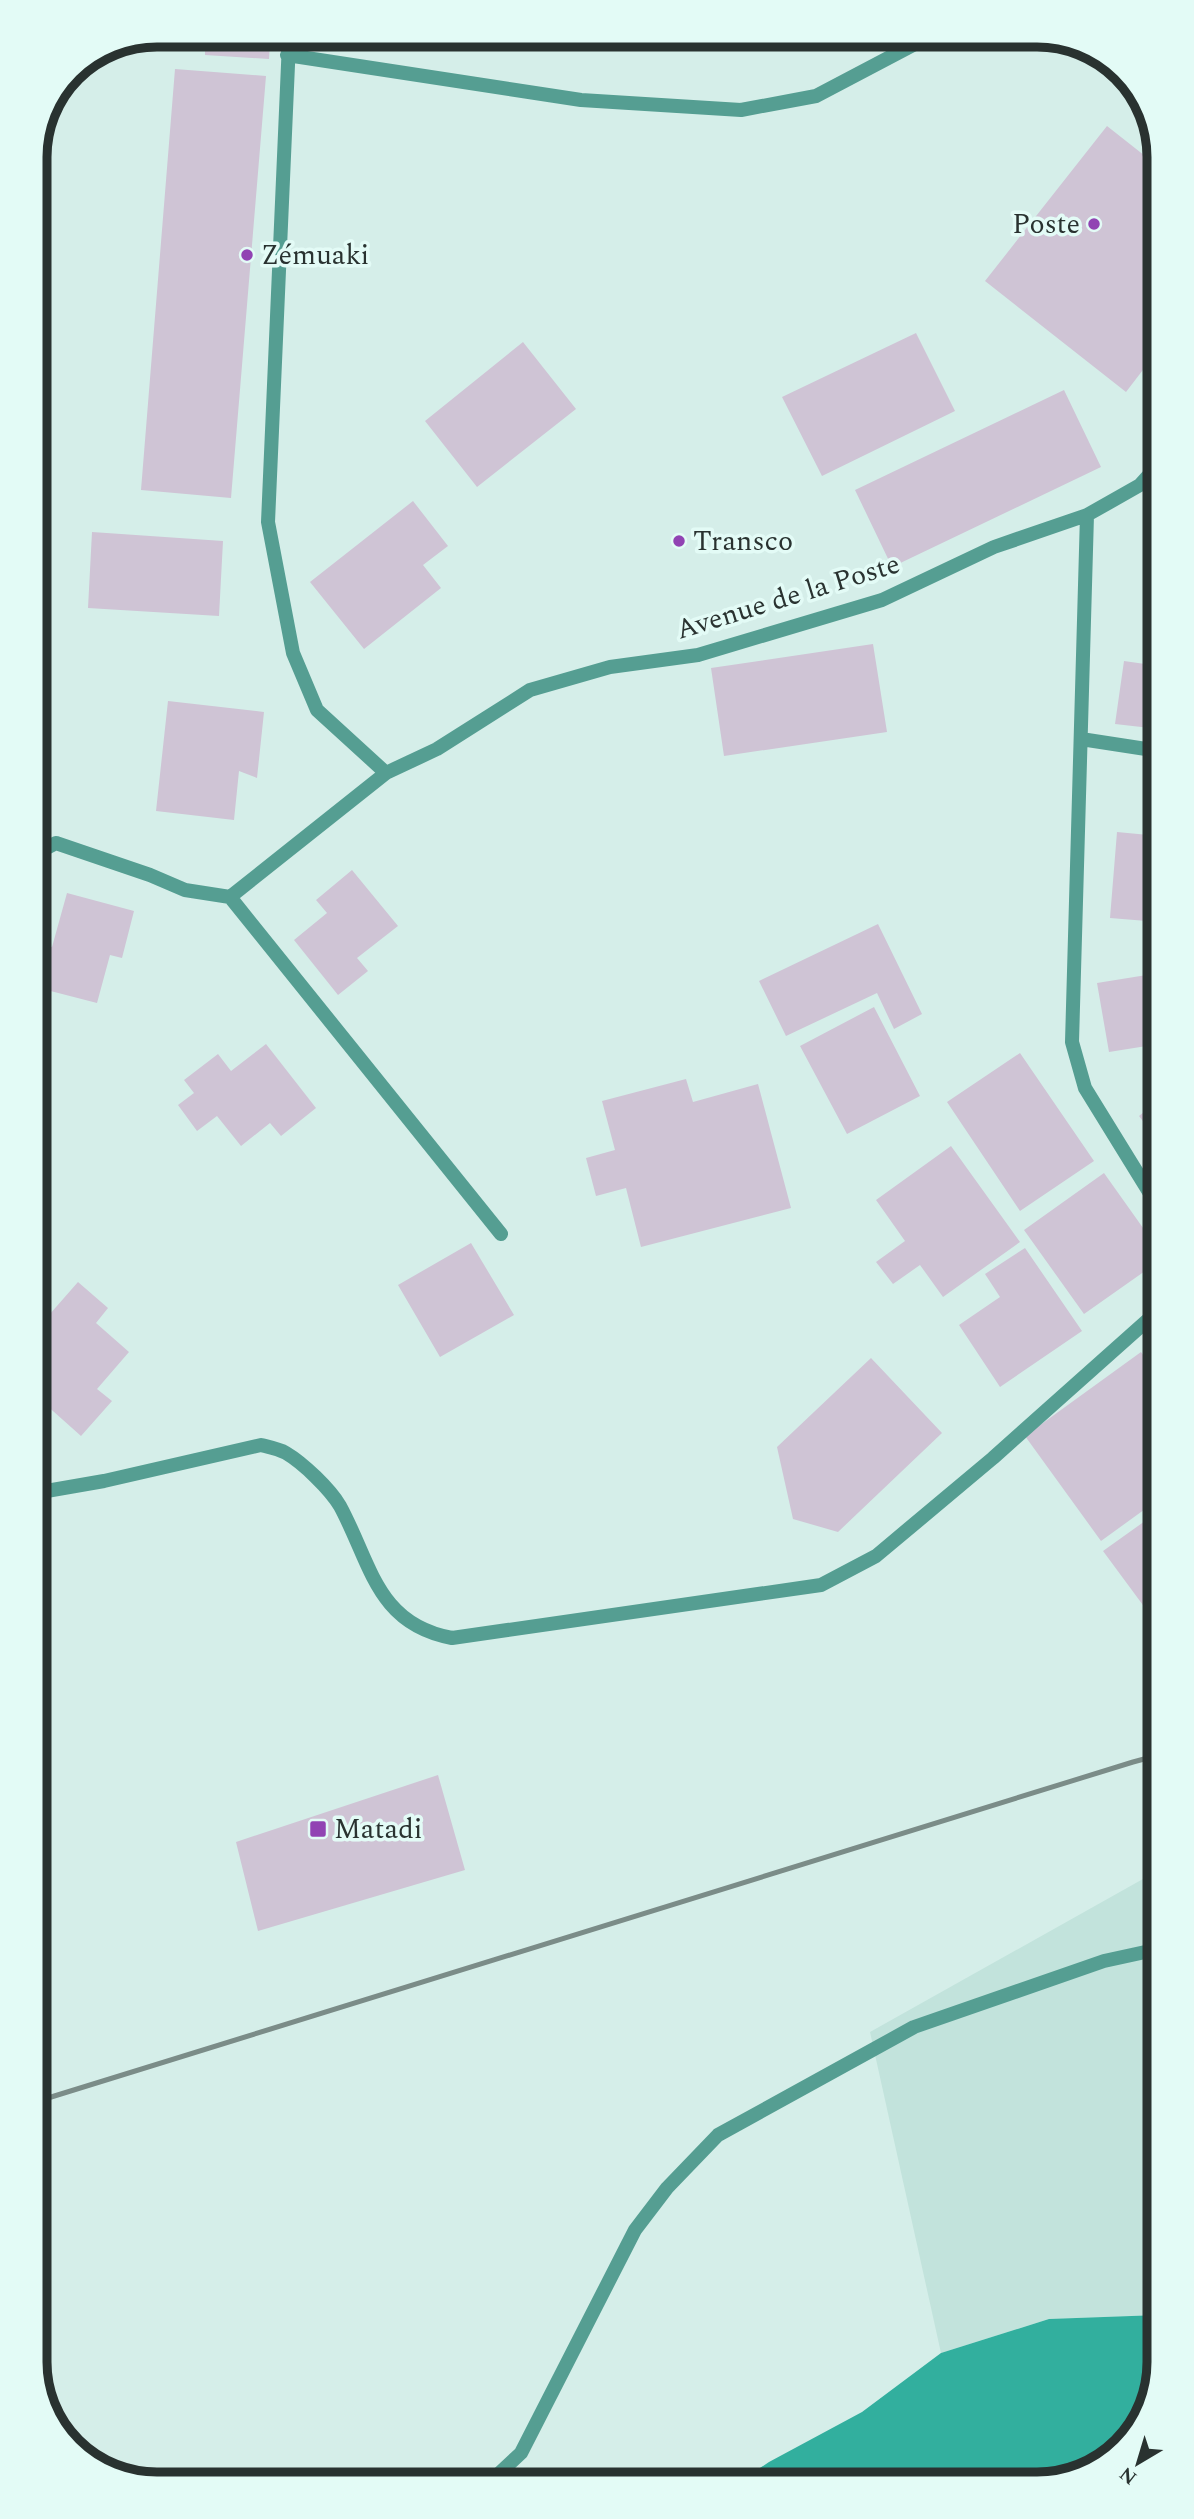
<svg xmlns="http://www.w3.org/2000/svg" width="1194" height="2519" viewBox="0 0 1194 2519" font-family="Spectral,serif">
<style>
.built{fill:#c2e3dc}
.water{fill:#32af9e}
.building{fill:#cfc4d5}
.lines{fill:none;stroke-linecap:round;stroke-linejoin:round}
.minor{stroke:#559e92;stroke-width:14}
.rail{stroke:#7b8c88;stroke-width:5}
.poi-dot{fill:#9143b3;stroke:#e3fbf6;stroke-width:2.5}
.labels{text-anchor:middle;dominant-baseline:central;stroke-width:7;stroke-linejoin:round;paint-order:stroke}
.poi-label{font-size:28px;fill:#293230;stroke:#e3fbf6;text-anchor:start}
.street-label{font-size:28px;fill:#293230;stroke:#e3fbf6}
.rim{fill:none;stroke:#293230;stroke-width:9}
</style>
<rect width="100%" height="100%" fill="#d5eee9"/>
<path class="built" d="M 1159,1870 L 1159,2315 L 1049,2319 L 941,2353 L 870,2032 Z"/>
<path class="water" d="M 1159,2315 L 1159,2362 L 1138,2430 L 1083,2475 L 745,2478 L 769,2462 L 862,2412 L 941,2353 L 1049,2319 Z"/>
<path class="building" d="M 205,43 L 270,43 L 269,59 L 205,55 Z
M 175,69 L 266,76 L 231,498 L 141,490 Z
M 1107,126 L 1159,167 L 1159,349 L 1126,392 L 985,281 Z
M 916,333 L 955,411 L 822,476 L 782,397 Z
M 523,342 L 576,409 L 477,487 L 425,421 Z
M 1064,390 L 1101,467 L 892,567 L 855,490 Z
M 413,501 L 448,546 L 423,565 L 441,588 L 364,649 L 310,582 Z
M 92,532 L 223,541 L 219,616 L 88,608 Z
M 873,644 L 887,732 L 724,756 L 711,668 Z
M 1124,661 L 1159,666 L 1159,729 L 1115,724 Z
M 168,701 L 264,712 L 257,778 L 239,771 L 234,820 L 156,811 Z
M 1117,832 L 1159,836 L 1159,922 L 1110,918 Z
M 352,870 L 398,926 L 357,958 L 368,971 L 338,995 L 294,940 L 327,913 L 316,900 Z
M 67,893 L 134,911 L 122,958 L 110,955 L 97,1003 L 35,987 L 35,942 L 52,947 Z
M 878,924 L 922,1014 L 894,1029 L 877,993 L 786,1036 L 759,981 Z
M 1159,973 L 1159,1044 L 1109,1052 L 1097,983 Z
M 874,1007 L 920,1096 L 847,1134 L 800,1046 Z
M 266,1044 L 316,1108 L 281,1136 L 270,1123 L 241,1146 L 217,1116 L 197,1131 L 178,1105 L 194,1093 L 184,1080 L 218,1054 L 231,1071 Z
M 1020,1053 L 1094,1161 L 1020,1211 L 947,1102 Z
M 686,1079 L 693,1102 L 758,1084 L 791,1208 L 641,1247 L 626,1188 L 596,1196 L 586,1158 L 615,1150 L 602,1101 Z
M 1159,1100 L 1159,1142 L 1139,1116 Z
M 951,1146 L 1020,1242 L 943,1297 L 920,1265 L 893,1284 L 876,1262 L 905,1241 L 876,1200 Z
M 1104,1173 L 1153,1242 L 1155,1264 L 1084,1314 L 1024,1230 Z
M 471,1243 L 514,1315 L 440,1357 L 398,1285 Z
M 1025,1248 L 1082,1331 L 1000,1387 L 959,1325 L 1000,1297 L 985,1274 Z
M 78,1282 L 108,1308 L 96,1323 L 129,1352 L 97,1389 L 112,1401 L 81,1436 L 35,1395 L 35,1331 Z
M 1141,1352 L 1159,1377 L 1159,1499 L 1101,1541 L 1025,1436 Z
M 871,1358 L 942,1433 L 838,1532 L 793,1519 L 777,1447 Z
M 1159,1511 L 1159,1610 L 1151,1616 L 1103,1551 Z
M 438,1775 L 465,1870 L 258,1931 L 236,1842 Z"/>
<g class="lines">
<path class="minor" d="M 289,42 L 268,522 L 293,653 L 317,710 L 386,773
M 287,55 L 581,100 L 741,110 L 816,96 L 930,36
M 1087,515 L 1072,1042 L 1085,1088 L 1159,1208
M 1081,739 L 1159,751
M 35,854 L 56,843 L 150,875 L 185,890 L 230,897 L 386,773 L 437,749 L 530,690 L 610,667 L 698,655 L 882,600 L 994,547 L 1087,515 L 1140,485 L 1159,464
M 230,897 L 501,1234
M 35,1493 L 104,1481 L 261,1445 C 269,1447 279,1449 286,1453 C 303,1463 330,1489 340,1506 C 371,1563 376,1624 452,1638 L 821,1585 L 876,1556 L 993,1458 L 1159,1310
M 492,2480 L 521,2453 L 635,2230 L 667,2188 L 718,2135 L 914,2027 L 1104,1961 L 1159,1949"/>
<path class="rail" d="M 35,2102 L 1133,1762 L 1159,1755"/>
</g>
<g class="poi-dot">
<circle cx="1094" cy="224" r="7"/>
<circle cx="247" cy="255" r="7"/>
<circle cx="679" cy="541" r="7"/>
<rect x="309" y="1820" width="18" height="18" rx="3.5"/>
</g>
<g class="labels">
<g class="poi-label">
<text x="1080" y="224" text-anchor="end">Poste</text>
<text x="261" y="255">Zémuaki</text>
<text x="693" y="541">Transco</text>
<text x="334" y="1829">Matadi</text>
</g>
<g class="street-label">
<text transform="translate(788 597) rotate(-17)">Avenue de la Poste</text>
</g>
</g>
<path d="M0 0H1194V2519H0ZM157 47H1037A110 110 0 0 1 1147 157V2362A110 110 0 0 1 1037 2472H157A110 110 0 0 1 47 2362V157A110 110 0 0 1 157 47Z" fill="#e3fbf6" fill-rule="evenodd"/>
<path class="rim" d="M157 47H1037A110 110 0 0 1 1147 157V2362A110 110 0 0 1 1037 2472H157A110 110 0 0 1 47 2362V157A110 110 0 0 1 157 47Z"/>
<g transform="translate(1138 2463) rotate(218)" stroke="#e3fbf6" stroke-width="5" paint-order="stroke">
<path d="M0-5L12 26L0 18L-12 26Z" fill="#293230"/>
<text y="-10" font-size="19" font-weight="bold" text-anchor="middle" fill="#293230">N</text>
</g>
</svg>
